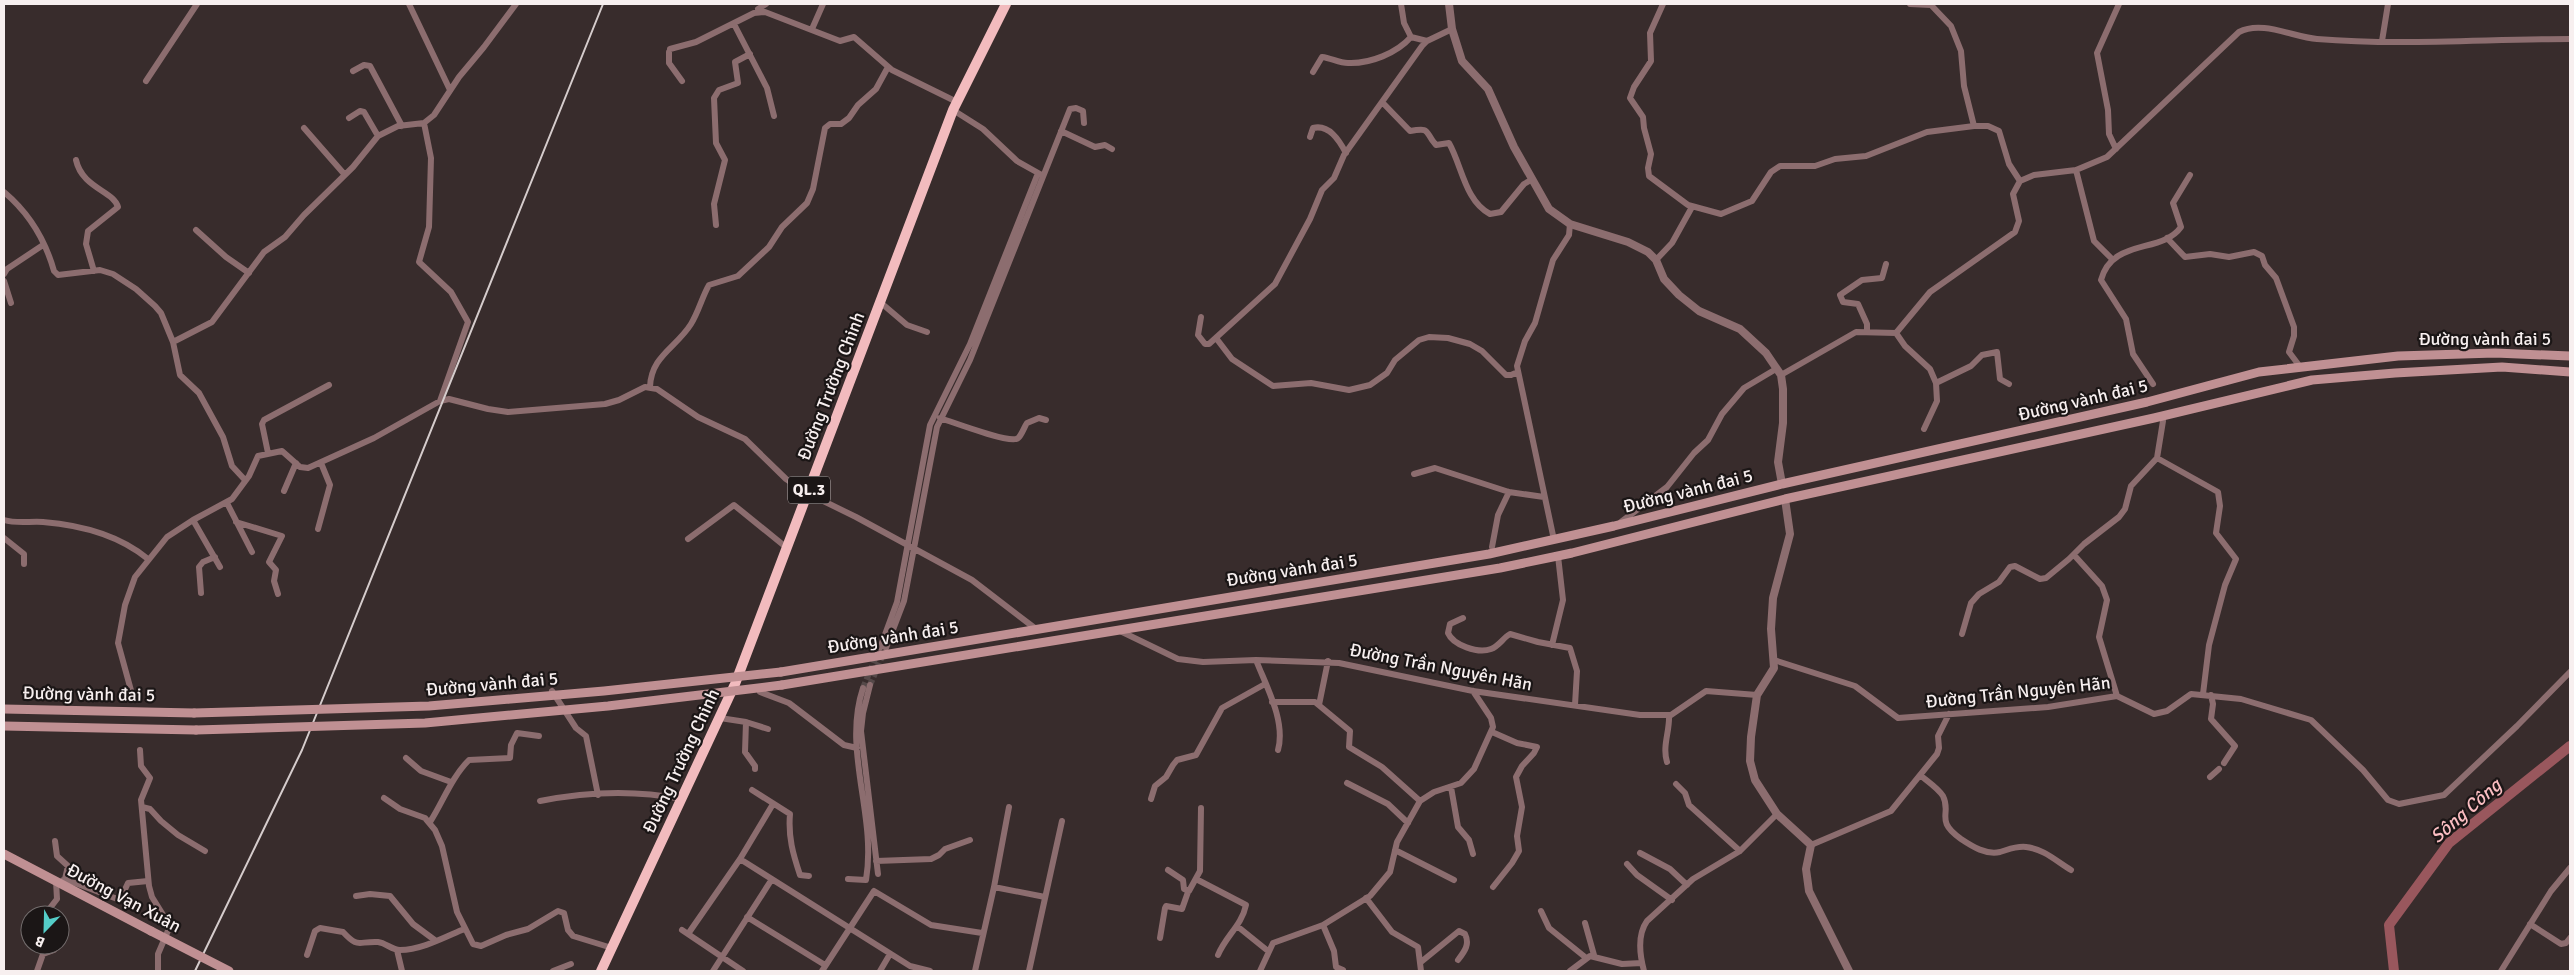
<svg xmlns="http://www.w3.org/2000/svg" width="2574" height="975" viewBox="0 0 2574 975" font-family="Signika,sans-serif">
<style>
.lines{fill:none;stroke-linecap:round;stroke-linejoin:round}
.river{stroke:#99575d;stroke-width:10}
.minor-tunnel{stroke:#554949;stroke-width:6;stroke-dasharray:6 3;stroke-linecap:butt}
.minor{stroke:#8c6d6f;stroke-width:6}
.tertiary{stroke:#8c6d6f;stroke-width:8}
.secondary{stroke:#c09093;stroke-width:9}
.trunk{stroke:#f2bbbe;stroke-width:10}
.rail{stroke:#d5cccc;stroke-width:2}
.secondary-bridge{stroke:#c09093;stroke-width:9}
.labels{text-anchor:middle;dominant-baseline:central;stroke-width:4.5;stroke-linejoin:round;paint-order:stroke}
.shield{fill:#1b1616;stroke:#b5aeae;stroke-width:1}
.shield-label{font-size:16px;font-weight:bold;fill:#f7efef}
.street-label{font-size:18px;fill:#f7efef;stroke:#1b1616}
.water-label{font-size:19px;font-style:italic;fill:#fbbec2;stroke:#1b1616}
</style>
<rect width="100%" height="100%" fill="#382c2c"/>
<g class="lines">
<path class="river" d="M 2394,971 L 2389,925 L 2449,843 L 2570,746"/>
<path class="minor-tunnel" d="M 870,685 L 884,652
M 863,688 L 877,654"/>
<path class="minor" d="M 409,4 L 450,90
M 1401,4 L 1404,23 L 1411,37
M 1663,4 L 1650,33 L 1651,61 L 1634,87 L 1630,98 L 1643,117 L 1644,128 L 1651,154 L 1648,168 L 1649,176 L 1688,205 L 1721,214 L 1752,201 L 1771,172 L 1780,166 L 1815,166 L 1835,159 L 1866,156 L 1927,132 L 1974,126 L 1988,126 L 1999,131 L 2009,164 L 2020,181
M 1910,4 L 1931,5 L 1951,26 L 1961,51 L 1964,86 L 1974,126
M 758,9 L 766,4
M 734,24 L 767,88 L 774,116
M 812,29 L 823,4
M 2382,41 L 2388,4
M 670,49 L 696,42 L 754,13 L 765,12 L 840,41 L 854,37 L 892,70 L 957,102
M 669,52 L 669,63 L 682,81
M 353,71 L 364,65 L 370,66 L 402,126
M 1313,72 L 1322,57 C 1331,58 1339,63 1348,63 C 1370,64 1397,53 1411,37 L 1427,41
M 146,81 L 197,4
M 1382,102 L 1410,131 C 1432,127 1424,132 1436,145 L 1449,143 C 1462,166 1465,201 1490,214 L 1501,212 L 1524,184 L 1531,180
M 953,110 L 983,129 L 1017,161 L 1040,174
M 349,118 L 360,111 L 364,112 L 378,136
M 424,123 L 431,158 L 429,227 L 419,262 L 451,292 L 468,322 L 440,401
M 304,128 L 345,175
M 1061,131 L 1095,147 L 1105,145 L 1112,149
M 1310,137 L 1313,128 C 1329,124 1339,140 1346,153
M 2116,149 L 2109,134 L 2108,110 L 2097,53 L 2119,4
M 76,160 C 82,188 114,191 118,207 L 88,231 L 86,244 L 94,271
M 2076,170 L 2094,241 L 2112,259
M 4,192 C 29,213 45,239 54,271 L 58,275 L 100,270 L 113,274 L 136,289 L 155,306 L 161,313 L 173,342 L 180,375 L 199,393 L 223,437 L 232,466 L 245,480
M 716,225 L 714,204 L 725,160 L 716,143 L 714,98 L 719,90 L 738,83 L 735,62 L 750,54
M 196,230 L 226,257 L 249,273
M 2167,238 L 2185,257 L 2210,254 L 2229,257 L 2254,252 L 2262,256 L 2265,265 L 2276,278 L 2294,327 L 2294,336 L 2289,352 L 2298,364
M 1656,260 L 1672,243 L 1692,207
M 4,274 L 7,269 L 43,245
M 4,281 L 11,303
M 880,302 L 907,325 L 927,332
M 1201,317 L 1198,335 L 1205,344 L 1209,344 L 1275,284 L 1310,219 L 1322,190 L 1334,178 L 1344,155 L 1422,46 L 1427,41 L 1452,29
M 1867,331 L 1867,324 L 1858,304 L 1843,302 L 1840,295 L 1862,280 L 1882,278 L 1886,264
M 1896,333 L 1905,346 L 1930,369 L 1936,383 L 1937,401 L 1924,429
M 1216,338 L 1232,359 L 1273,386 L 1311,383 L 1349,390 L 1370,385 L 1387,373 L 1395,360 L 1419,340 L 1429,337 L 1448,338 L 1470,344 L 1482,351 L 1506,375 L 1511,375 L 1518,372
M 173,342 L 212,322 L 264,252 L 285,237 L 304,215 L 353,167 L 378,136 L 398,126 L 424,123 L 434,115 L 459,77 L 484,47 L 516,4
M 1781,375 L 1856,332 L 1896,333 L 1930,292 L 2015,232 L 2019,221 L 2013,194 L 2020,181 L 2034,175 L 2076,170 L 2107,157 L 2239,32 C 2262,20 2293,37 2317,39 C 2400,46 2487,39 2570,39
M 1936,383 L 1971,366 L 1982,355 L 1997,352 L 2000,379 L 2009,384
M 2153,384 L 2133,354 L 2126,319 L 2101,280 C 2112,238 2162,254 2181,227 L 2173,203 L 2190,175
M 650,387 C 651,356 676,348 691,324 C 699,311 702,297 709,285 L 738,276 L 769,247 L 782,227 L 807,203 L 813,189 L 825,128 L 830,124 L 841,124 L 849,118 L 858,105 L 876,89 L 888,67
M 940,418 C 955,423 1006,442 1016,439 C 1021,438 1024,427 1027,423 L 1039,418 L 1046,420
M 268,453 L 262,424 L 264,420 L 329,385
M 2157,458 L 2218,492 L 2220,506 L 2216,533 L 2236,559 L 2225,585 L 2209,645 L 2203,694
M 1414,474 L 1435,468 L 1509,492 L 1544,497
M 284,491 L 296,463
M 227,503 L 252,552
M 4,520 C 17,524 30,521 43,522 C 80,525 119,535 148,559
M 193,520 L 220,567
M 236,522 L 282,536 L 269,562 L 276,570 L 274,581 L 278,594
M 1621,522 L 1667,487 L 1694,453 L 1708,440 L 1722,414 L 1744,388 L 1776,369
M 318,529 L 330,485 L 321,463
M 4,538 L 24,554 L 24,564
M 688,539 L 734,505 L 787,548
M 1554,540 L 1517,366 L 1525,341 L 1535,323 L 1553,260 L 1569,235 L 1570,224
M 1492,547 L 1498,515 L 1509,492
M 2074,555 L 2102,586 L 2107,600 L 2099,637 L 2117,696
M 201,593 L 199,567 L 203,562 L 215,557
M 1463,618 L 1450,624 L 1448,633 C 1453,645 1478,654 1491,649 C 1499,646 1503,638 1510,634 L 1538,642 L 1570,648 L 1577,671 L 1575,705
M 1118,630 L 1178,659 L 1203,662 L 1256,660 L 1339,663 L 1473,691 L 1640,715 L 1671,715 L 1706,691 L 1757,695
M 1962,634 L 1971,603 L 1979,594 L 1999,582 L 2010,567 L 2015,566 L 2040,579 L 2046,578 L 2069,559 L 2084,544 L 2119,517 L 2125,509 L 2131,486 L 2157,458 L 2163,421
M 1552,645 L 1563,600 L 1558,556
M 880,648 L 897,602 L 930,425 L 970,344 L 1038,173
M 886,648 L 904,601 L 937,427 L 970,360 L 1070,109 L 1076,108 L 1083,111 L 1084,123
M 1256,660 C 1266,686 1286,721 1278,750
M 1774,660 L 1855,686 L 1898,718 L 2048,707 L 2117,696 L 2154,714 L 2167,711 L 2191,694 L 2241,699 L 2311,720 L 2363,770 L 2388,800 L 2399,804 L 2444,795 L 2517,726 L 2570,672
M 870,685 L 863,713 L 861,731 L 878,874
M 552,691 L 576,728 L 586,736 L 598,795
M 760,692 L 789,703 L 844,745 L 857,748
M 132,694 L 118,643 L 125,605 L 135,577 L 167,537 L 193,520 L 232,499 L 249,476 L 258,456 L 282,451 L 300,467 L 308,468 L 374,438 L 440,401 L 449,399 L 488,409 L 508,412 L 605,404 L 619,400 L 645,387 L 657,389 L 698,417 L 745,439 L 786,479 L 807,493 L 856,517 L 972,580 L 1036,629
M 2211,695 L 2213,704 L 2211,719 L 2235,746 L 2224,763
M 1272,702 L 1315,702 L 1350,731 L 1349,747 L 1382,767 L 1420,801
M 1319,705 L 1328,661
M 720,718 L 746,722 L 768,729
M 746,722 L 745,752 L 755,766 L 755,769
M 1492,732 L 1517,743 L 1537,747 L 1534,753 L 1522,766 L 1516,777 L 1522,807 L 1517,836 L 1519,851 L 1512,863 L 1493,887
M 140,750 L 141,766 L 150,778 L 141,800 L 149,886 L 152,897 L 170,926 L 158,954 L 158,971
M 406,758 L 421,771 L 451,782
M 1667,762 C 1662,746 1670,731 1669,715
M 1920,775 C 1927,781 1938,788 1943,796 C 1952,814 1934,820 1961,839 C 1973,847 1986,855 2000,852 C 2010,849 2016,846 2026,847 C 2044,849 2056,861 2071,870
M 2210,777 L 2219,769
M 1347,783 L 1388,804 L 1408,823
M 1676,784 L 1685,793 L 1689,805 L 1740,851
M 1451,787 L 1458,827 L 1469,840 L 1473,854
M 752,790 L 790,814 C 788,837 793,854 800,875 L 809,876
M 384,798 L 400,809 L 425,818 L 435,830 L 442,846 L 457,912 L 473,944 L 481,946 L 506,935 L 528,929 L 558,911 L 564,913 L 568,930 L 573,936 L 612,948
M 1151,799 L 1155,786 L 1166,777 L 1173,765 L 1177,760 L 1196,755 L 1222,708 L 1265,684
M 540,801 C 585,792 636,790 682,799
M 142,807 L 150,809 L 161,821 L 178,835 L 205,851
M 430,822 C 443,802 451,778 469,760 L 510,758 L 511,745 L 517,733 L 539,736
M 55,841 L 57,856 L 68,866 L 65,879
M 1811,845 L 1891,811 L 1937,754 L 1939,748 L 1938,736 L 1949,714
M 1395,850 L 1454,880
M 1640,853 L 1670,869 L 1687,885
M 740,859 L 910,966 L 930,971
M 876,861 L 931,859 L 939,855 L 945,849 L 970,840
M 1627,864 L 1637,875 L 1672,900
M 1168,870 L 1183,880 L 1184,889 L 1189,891 L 1200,871 L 1201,808
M 848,879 L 866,880 C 877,815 842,751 863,688
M 1196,879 L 1246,905 C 1242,925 1225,937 1218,955
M 62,882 L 63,880 L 67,880 L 120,900 L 128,883 L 148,881
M 994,887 L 1045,897
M 356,896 L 370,894 L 390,896 L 413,924 L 436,941
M 1366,898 L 1392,932 L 1418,947 L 1421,971
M 1541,911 L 1549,928 L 1585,957
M 49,915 L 50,908 L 57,899 L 56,881
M 747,917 L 825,965
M 1585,923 L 1594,955
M 2530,924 L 2561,944 L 2566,943 L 2570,938
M 1323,925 L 1334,951 L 1336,967 L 1343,970
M 1237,926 L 1268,951
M 682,930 L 743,971
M 688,934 L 740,859 L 773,804
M 1160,938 L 1165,908 L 1166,906 L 1182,909 L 1188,892
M 397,950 L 402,971
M 307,955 L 315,931 L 320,928 L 343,932 C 359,949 357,941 378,942 C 386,943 392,950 400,950 C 421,950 445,937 464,929
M 1421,962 L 1459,931 L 1465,934 C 1470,944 1465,951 1458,960
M 37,971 L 43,954 L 54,950 L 63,941 L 63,930 L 60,925
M 553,971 L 571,964
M 713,971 L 772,879
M 822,971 L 874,891 L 931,925 L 982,933
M 880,971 L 890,954
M 975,971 L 994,887 L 1009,807
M 1029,971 L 1062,821
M 1260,971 L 1273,943 L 1323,925 L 1370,896 L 1390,872 L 1397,842 L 1420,801 L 1434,792 L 1461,783 L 1474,769 L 1493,727 L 1491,718 L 1473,691
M 1570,971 L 1590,956 L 1622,964 L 1642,963
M 1644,971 C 1640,956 1637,935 1647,921 L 1693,879 L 1740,851 L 1777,814
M 2501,971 L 2551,891 L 2570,868"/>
<path class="tertiary" d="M 1449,4 L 1452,29 L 1462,61 L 1488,89 L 1514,147 L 1549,209 L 1570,224 L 1628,242 L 1648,252 L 1656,260 L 1664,279 L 1679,295 L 1699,311 L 1740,329 L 1766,353 L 1781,375 L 1783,389 L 1783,423 L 1778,462 L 1782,484
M 1785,499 L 1790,534 L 1773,598 L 1771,629 L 1774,668 L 1757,695 L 1751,737 L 1750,761 L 1755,780 L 1777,814 L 1811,845 L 1806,869 L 1809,891 L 1849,971"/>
<path class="secondary" d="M 781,672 L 1489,554 L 1614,526 L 1782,484 L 2147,402 L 2259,372 L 2398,356 L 2495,353 L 2570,356
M 782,685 L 1500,568 L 1572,553 L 1785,499 L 2154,418 L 2312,380 L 2395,373 L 2502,367 L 2570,372
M 4,709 L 194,713
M 4,726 L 196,730
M 4,854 L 151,931"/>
<path class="trunk" d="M 601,971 L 735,684 L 953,110 L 1006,4"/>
<path class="rail" d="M 195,971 L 302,750 L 603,4"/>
<path class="secondary-bridge" d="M 194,713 L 429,706 L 604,691 L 781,672
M 196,730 L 425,723 L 608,706 L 782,685
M 151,931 L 229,971"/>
</g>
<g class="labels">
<rect class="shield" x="788" y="476.5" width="42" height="27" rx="4"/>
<g class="shield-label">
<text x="809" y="490">QL.3</text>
</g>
<g class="street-label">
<text x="2485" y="339">Đường vành đai 5</text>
<text transform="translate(831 386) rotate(-69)">Đường Trường Chinh</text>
<text transform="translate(2083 400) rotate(-13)">Đường vành đai 5</text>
<text transform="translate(1688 491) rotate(-14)">Đường vành đai 5</text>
<text transform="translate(1292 570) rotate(-9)">Đường vành đai 5</text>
<text transform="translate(893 637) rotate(-9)">Đường vành đai 5</text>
<text transform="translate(1441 667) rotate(11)">Đường Trần Nguyên Hãn</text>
<text transform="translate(492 684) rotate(-5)">Đường vành đai 5</text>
<text transform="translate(2018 692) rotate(-6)">Đường Trần Nguyên Hãn</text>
<text transform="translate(89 694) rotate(1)">Đường vành đai 5</text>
<text transform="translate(681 761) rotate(-65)">Đường Trường Chinh</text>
<text transform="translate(124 898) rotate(28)">Đường Vạn Xuân</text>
</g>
<g class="water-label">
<text transform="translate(2466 811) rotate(-41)">Sông Công</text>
</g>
</g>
<rect width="2574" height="975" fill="none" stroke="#f7efef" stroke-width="10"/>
<g transform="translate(45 930) rotate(203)"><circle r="24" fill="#1b1616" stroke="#736d6d"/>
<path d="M0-4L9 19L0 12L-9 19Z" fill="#54cdc8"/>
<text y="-8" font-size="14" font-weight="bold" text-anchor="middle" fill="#f7efef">B</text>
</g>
</svg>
